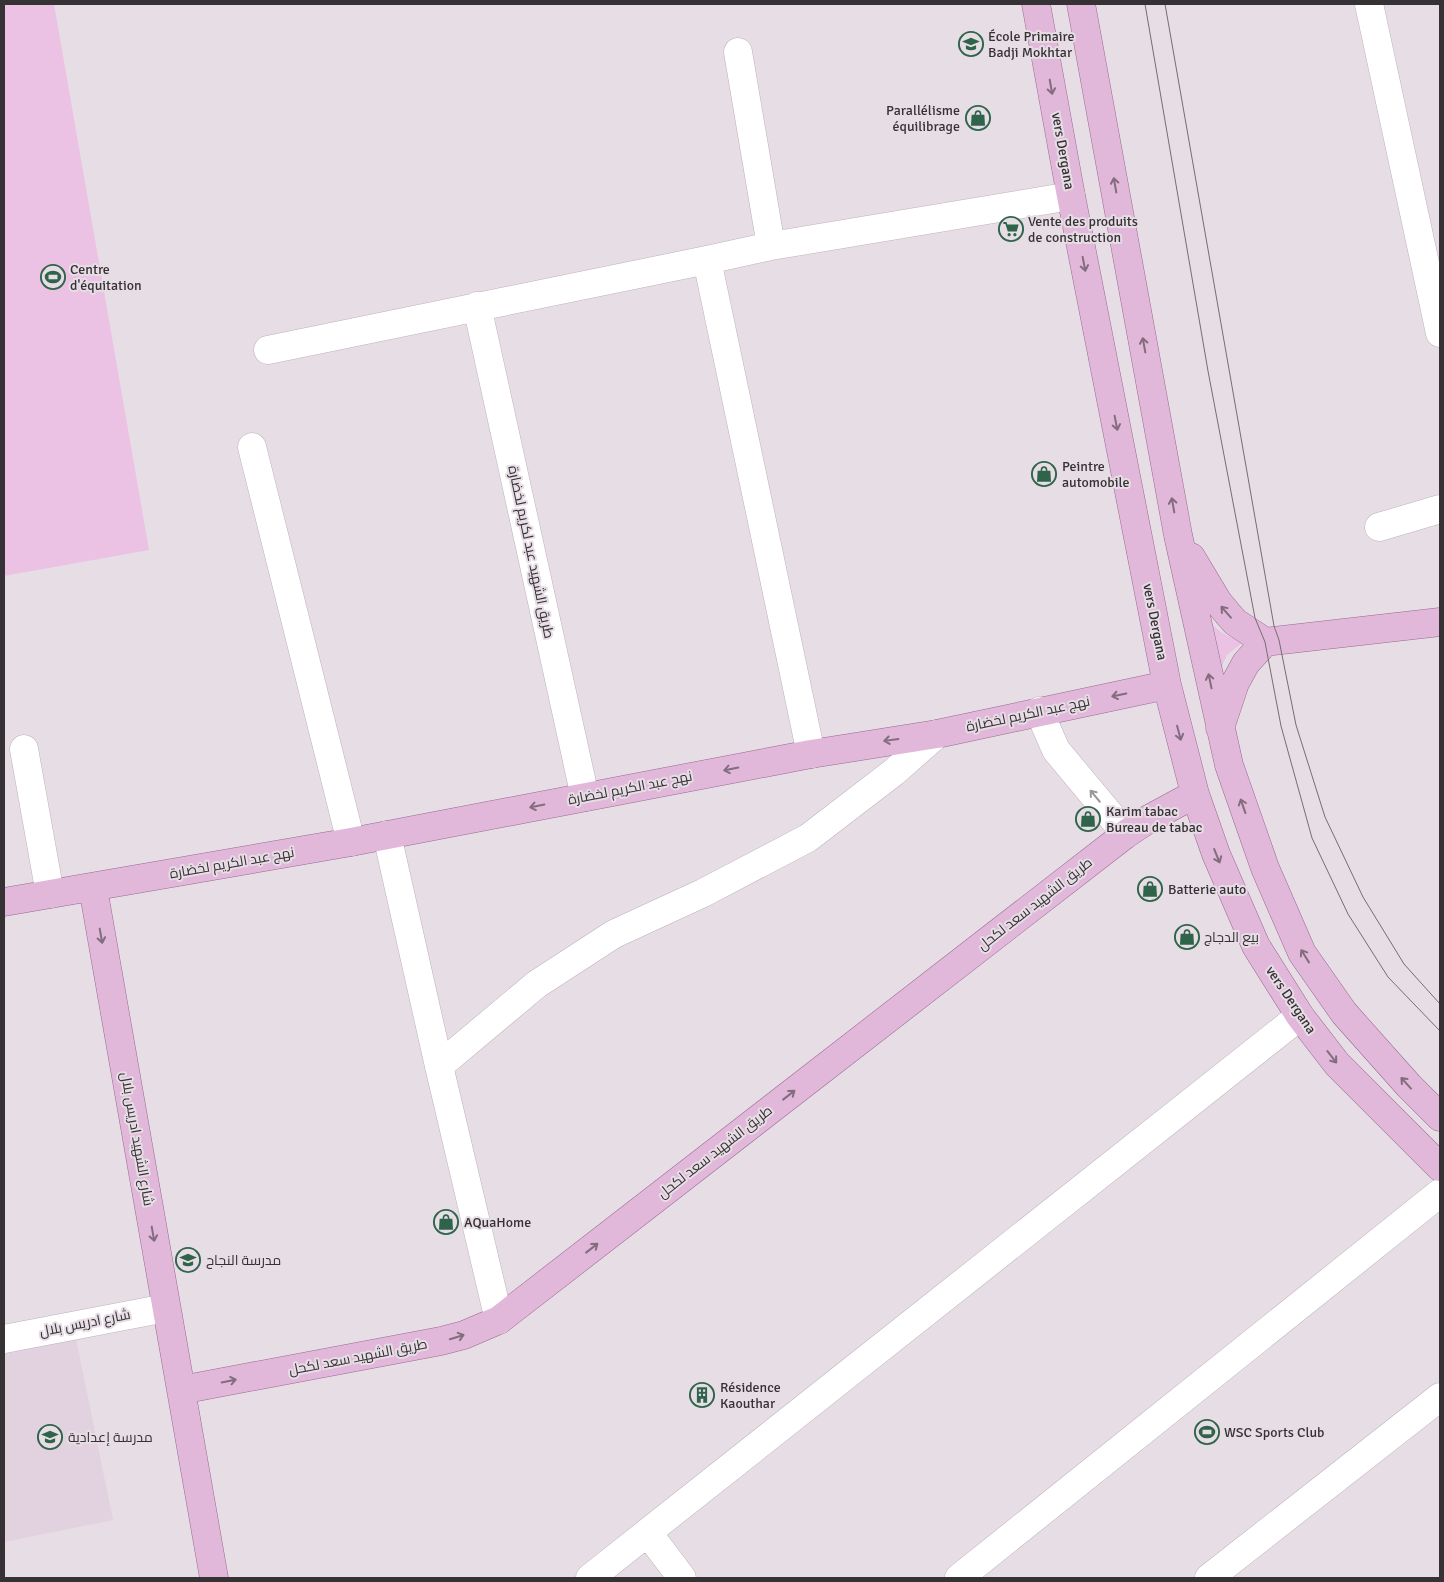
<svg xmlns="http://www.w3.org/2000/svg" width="1444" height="1582" viewBox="0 0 1444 1582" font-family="Signika,Cairo,sans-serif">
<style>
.built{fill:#e2d1df}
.green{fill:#ebc2e4}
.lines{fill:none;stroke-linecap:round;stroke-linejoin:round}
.minor-casing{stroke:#bdb2bb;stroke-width:29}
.major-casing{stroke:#986990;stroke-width:29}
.minor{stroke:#fff;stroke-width:28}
.major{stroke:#e1b7da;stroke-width:28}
.tram{stroke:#746e72;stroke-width:1}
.oneway{stroke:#826d7f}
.oneway2{stroke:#9a989a}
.labels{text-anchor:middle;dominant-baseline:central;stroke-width:4;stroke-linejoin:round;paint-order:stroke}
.poi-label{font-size:14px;fill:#353134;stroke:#e7dde5;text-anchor:start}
.street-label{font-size:14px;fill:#353134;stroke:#e7dde5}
</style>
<rect width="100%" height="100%" fill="#e7dde5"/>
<path class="built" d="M 76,1339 L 113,1520 L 4,1542 L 4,1354 Z"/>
<path class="green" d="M 4,4 L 54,4 L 149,550 L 4,576 Z
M 1213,625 C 1223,635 1232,639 1246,640 L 1227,655 L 1222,666 Z"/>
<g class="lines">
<defs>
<path id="minor" d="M 1369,4 L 1440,333
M 738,52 L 771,246
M 707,260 L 811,754
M 477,306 L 585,797
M 268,350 L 707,260 L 771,246 L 1071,196
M 252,447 L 351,842
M 1379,527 L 1440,509
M 1039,711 L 1056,750 L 1126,834
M 24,749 L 50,894
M 387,835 L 439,1066 L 499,1320
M 439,1066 L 537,984 L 614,934 L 703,893 L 808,838 L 894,772 L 937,734
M 4,1339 L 166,1308
M 648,1533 L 682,1578
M 590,1578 L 1300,1016
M 959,1578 L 1440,1193
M 1209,1578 L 1440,1397"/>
<path id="major" d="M 1036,4 L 1071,196 L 1167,685 L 1195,794 L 1216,854 L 1256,946 L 1300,1016 L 1337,1064 L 1440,1167
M 1081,4 L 1178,535 L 1229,765 L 1265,868 L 1302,953 L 1344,1013 L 1409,1086 L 1440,1117
M 1191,557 L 1218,602 L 1228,614 L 1235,622 L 1265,642 L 1440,622
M 1220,728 L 1235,683 L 1246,663 L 1265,642
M 93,888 L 214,1578
M 4,902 L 351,842 L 811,754 L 937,734 L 1167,685
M 181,1390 L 441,1341 L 464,1335 L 499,1320 L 1126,834 L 1147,820 L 1195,794"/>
</defs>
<use href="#minor" class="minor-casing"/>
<use href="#major" class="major-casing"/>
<use href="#minor" class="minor"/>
<use href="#major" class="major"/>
<path class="tram" d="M 1145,4 L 1208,371 L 1255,618 L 1265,642 L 1281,726 L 1312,838 L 1348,914 L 1388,977 L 1440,1031
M 1165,4 L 1274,626 L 1279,640 L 1296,725 L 1325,817 L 1363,897 L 1404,964 L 1440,1004"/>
</g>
<defs><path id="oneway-shaft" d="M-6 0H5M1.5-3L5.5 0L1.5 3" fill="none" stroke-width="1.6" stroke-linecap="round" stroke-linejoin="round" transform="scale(1.25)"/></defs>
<g class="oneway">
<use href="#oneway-shaft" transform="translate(1051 87) rotate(80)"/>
<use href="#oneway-shaft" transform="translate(1115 185) rotate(-100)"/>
<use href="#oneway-shaft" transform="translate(1084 264) rotate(79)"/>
<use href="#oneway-shaft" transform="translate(1144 345) rotate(-100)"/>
<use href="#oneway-shaft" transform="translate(1116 423) rotate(79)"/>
<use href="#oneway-shaft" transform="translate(1173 505) rotate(-100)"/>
<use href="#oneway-shaft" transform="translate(1226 612) rotate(-131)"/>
<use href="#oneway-shaft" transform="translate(1210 681) rotate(-102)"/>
<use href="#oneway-shaft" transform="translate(1119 695) rotate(168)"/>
<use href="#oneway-shaft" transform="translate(1179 733) rotate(75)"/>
<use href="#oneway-shaft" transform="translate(891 740) rotate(172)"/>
<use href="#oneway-shaft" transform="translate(731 769) rotate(169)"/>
<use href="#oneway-shaft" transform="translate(537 806) rotate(169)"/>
<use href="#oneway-shaft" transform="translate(1243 806) rotate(-109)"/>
<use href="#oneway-shaft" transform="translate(1217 856) rotate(68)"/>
<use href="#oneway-shaft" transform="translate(101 936) rotate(80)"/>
<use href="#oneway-shaft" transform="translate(1305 956) rotate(-122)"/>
<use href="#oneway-shaft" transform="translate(1332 1057) rotate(52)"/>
<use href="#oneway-shaft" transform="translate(1406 1083) rotate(-132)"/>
<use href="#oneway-shaft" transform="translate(789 1095) rotate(-38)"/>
<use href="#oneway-shaft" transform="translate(153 1234) rotate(80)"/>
<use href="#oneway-shaft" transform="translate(592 1248) rotate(-38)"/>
<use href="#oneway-shaft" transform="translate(457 1337) rotate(-17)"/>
<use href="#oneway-shaft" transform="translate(229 1381) rotate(-11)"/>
</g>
<use class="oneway2" href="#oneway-shaft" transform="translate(1095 796) rotate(-130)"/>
<defs>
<symbol id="school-ring" viewBox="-11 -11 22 22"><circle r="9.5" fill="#e7dde5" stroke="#2f644a" stroke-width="1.5"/><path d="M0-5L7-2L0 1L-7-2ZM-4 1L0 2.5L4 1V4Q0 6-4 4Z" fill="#2f644a"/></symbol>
<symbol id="shop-ring" viewBox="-11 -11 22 22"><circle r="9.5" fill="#e7dde5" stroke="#2f644a" stroke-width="1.5"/><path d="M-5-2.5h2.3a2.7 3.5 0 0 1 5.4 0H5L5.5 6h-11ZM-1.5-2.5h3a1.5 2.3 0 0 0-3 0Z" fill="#2f644a"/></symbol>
<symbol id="supermarket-ring" viewBox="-11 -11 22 22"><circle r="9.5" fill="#e7dde5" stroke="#2f644a" stroke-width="1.5"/><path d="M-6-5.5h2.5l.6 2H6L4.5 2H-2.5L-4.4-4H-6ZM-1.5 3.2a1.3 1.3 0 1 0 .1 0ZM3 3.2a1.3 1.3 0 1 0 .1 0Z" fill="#2f644a"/></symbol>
<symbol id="stadium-ring" viewBox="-11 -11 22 22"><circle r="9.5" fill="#e7dde5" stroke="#2f644a" stroke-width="1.5"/><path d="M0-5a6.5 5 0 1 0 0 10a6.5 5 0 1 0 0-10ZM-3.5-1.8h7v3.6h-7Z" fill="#2f644a"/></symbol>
<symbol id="building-ring" viewBox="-11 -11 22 22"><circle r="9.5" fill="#e7dde5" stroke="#2f644a" stroke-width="1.5"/><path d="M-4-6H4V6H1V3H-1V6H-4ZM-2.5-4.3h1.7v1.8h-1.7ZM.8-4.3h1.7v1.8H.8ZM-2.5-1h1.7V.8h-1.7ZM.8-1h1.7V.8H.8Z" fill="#2f644a"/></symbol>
</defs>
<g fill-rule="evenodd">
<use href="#school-ring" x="957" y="30" width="28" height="28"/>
<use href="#shop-ring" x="964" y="104" width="28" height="28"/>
<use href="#supermarket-ring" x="997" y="215" width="28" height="28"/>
<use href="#stadium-ring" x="39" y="263" width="28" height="28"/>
<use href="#shop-ring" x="1030" y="460" width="28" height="28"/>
<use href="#shop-ring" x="1074" y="805" width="28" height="28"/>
<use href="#shop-ring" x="1136" y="875" width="28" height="28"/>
<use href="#shop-ring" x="1173" y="923" width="28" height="28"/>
<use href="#shop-ring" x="432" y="1208" width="28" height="28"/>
<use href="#school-ring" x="174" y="1246" width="28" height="28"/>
<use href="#building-ring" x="688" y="1381" width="28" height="28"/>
<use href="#stadium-ring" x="1193" y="1418" width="28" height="28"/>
<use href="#school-ring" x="36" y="1423" width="28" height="28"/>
</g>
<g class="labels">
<g class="poi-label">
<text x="988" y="36">École Primaire<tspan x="988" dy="16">Badji Mokhtar</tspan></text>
<text x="960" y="110" text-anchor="end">Parallélisme<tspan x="960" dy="16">équilibrage</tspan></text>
<text x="1028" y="221">Vente des produits<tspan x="1028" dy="16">de construction</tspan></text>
<text x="70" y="269">Centre<tspan x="70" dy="16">d'équitation</tspan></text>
<text x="1062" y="466">Peintre<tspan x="1062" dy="16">automobile</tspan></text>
<text x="1106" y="811">Karim tabac<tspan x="1106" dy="16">Bureau de tabac</tspan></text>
<text x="1168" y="889">Batterie auto</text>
<text x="1204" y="937">بيع الدجاج</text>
<text x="464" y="1222">AQuaHome</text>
<text x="206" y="1260">مدرسة النجاح</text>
<text x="720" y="1387">Résidence<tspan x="720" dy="16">Kaouthar</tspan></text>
<text x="1224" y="1432">WSC Sports Club</text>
<text x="68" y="1437">مدرسة إعدادية</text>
</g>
<g class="street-label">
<text transform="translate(1063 151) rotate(80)">vers Dergana</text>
<text transform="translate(531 552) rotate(78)">طريق الشهيد عبد لكريم لخضارة</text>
<text transform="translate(1155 622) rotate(79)">vers Dergana</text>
<text transform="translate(1028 714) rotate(-12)">نهج عبد الكريم لخضارة</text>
<text transform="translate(630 788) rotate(-11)">نهج عبد الكريم لخضارة</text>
<text transform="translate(232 863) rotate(-10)">نهج عبد الكريم لخضارة</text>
<text transform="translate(1035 904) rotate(-38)">طريق الشهيد سعد لكحل</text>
<text transform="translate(1291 1000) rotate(56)">vers Dergana</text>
<text transform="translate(137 1139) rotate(80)">شارع الشهيد ادريس بلال</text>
<text transform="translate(715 1152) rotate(-38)">طريق الشهيد سعد لكحل</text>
<text transform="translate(85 1323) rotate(-11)">شارع ادريس بلال</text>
<text transform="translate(358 1357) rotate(-11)">طريق الشهيد سعد لكحل</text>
</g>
</g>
<rect width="1444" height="1582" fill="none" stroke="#353134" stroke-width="10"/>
</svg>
